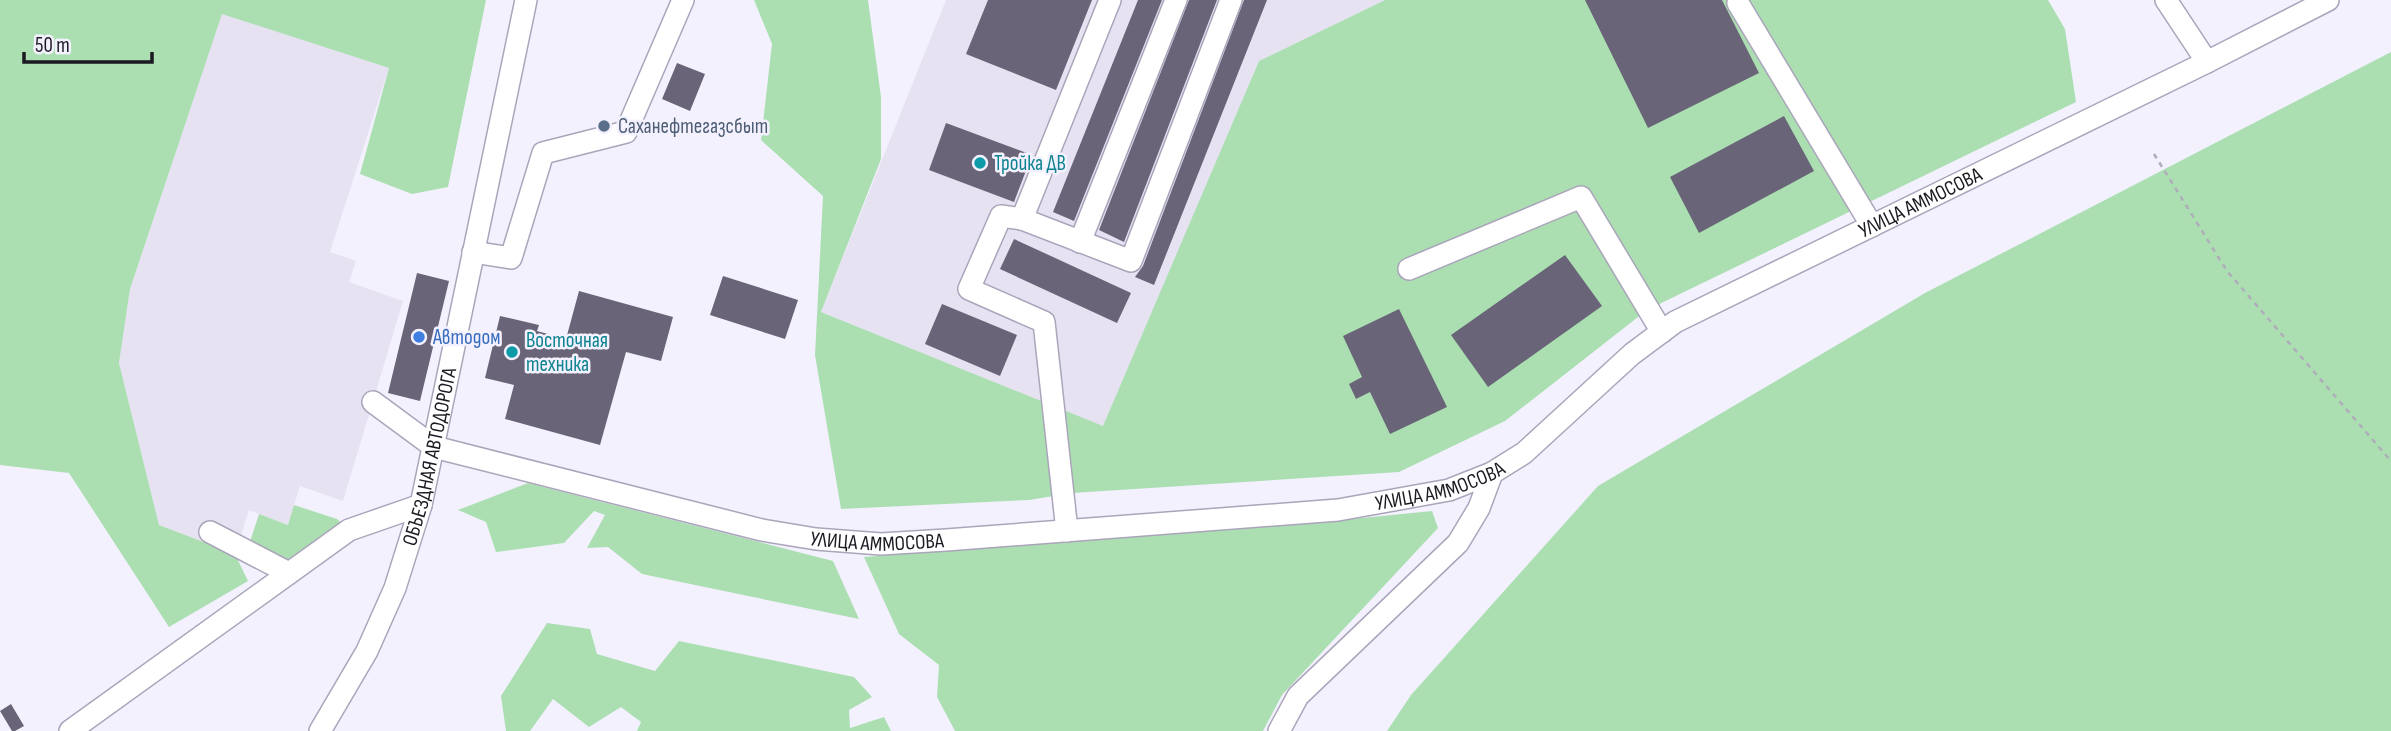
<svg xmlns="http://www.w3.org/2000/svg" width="2391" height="731" viewBox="0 0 2391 731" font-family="'Sofia Sans Condensed',sans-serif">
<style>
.built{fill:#e6e2f2}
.green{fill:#abdfb2}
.building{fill:#696477}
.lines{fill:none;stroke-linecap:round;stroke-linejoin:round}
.minor-casing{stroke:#aaa5ba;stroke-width:24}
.path{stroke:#afadb9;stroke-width:2.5;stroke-dasharray:5 5;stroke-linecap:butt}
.minor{stroke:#fff;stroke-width:21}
.service-dot{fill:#5c6f8a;stroke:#f4f1ff;stroke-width:2.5}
.culture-dot{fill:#0f9aa8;stroke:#f4f1ff;stroke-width:2.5}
.shop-dot{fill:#3f7fe0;stroke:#f4f1ff;stroke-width:2.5}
.labels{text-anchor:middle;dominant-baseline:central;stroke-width:5;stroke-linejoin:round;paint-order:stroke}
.service-label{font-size:21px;fill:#4e5e75;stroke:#f4f1ff;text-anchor:start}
.culture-label{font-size:21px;fill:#0d838f;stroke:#f4f1ff;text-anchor:start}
.street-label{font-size:21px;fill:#1b1921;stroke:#f4f1ff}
.shop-label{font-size:21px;fill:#366cbe;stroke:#f4f1ff;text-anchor:start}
</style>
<rect width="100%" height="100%" fill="#f4f1ff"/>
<path class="built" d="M 946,0 L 1385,0 L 1259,61 L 1104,427 L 821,312 Z
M 222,13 L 389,68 L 330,252 L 356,261 L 349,282 L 403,301 L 343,501 L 300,486 L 288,525 L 249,510 L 235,554 L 159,525 L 119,363 L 130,289 Z"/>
<path class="green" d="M 0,0 L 486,0 L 448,187 L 412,194 L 360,174 L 389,68 L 222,14 L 130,289 L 119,363 L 159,525 L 235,554 L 248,581 L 169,627 L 69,473 L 0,465 Z
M 754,0 L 868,0 L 881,97 L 881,159 L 821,312 L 1103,426 L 1259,61 L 1385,0 L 2048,0 L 2065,29 L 2076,102 L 1647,310 L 1505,421 L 1399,472 L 1072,493 L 1029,500 L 841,509 L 815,355 L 823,196 L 761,140 L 772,44 Z
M 2391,52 L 2391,731 L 1387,731 L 1411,695 L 1598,486 L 1925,293 Z
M 528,483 L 833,561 L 859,619 L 642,574 L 608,547 L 587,548 L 605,515 L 594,511 L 564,543 L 496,552 L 486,522 L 458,510 Z
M 294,505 L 337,519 L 349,530 L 289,573 L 247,551 L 259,514 L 288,525 Z
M 1432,511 L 1438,528 L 1282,695 L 1263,731 L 955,731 L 937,697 L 939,665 L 899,634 L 864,557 L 1302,524 Z
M 547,623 L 590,629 L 597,654 L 655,671 L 679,641 L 854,677 L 872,697 L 849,710 L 850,728 L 884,717 L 891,731 L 637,731 L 641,722 L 621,707 L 589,727 L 553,699 L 530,731 L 506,731 L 501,696 Z"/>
<path class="building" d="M 988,0 L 1092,0 L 1056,90 L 966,54 Z
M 1138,0 L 1162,0 L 1074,221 L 1053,212 Z
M 1189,0 L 1217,0 L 1124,242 L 1099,230 Z
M 1244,0 L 1267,0 L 1154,285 L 1135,277 L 1143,266 Z
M 1585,0 L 1722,0 L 1759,73 L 1648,128 Z
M 677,63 L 705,74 L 690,111 L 662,99 Z
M 1784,116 L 1814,171 L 1699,233 L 1670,177 Z
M 946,123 L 1032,155 L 1014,202 L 929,170 Z
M 1014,239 L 1131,293 L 1117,323 L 1000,269 Z
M 1565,255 L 1602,306 L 1488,387 L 1451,335 Z
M 417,273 L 449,281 L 420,401 L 388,393 Z
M 723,276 L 798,300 L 785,339 L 710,315 Z
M 579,291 L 673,317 L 661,361 L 626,352 L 600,445 L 505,419 L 514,385 L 485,378 L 500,316 L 539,325 L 537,331 L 566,339 Z
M 942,304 L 1017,335 L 1000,376 L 925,344 Z
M 1399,309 L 1447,407 L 1390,434 L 1370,392 L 1356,399 L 1349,384 L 1362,377 L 1343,336 Z
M 11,704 L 24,726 L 15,731 L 12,731 L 0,711 Z"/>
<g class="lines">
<defs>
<g id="minor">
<path d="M 1110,0 L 1022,219 L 1131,261 L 1231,0"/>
<path d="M 2166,0 L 2207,62"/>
<path d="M 1738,3 L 1872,226"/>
<path d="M 1022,219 L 1001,216 L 969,289 L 1044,322 L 1067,531"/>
<path d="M 1080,242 L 1176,0"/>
<path d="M 473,252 L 511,258 L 543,153 L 626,132 L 683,0"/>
<path d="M 1409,269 L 1581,197 L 1662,332"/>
<path id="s1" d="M 373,402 L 434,447 L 762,530 L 816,539 L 881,544 L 946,540 L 1338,510 L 1449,490 L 1492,473 L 1524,453 L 1632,354 L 1675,322 L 2207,62 L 2328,0"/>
<path d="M 210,532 L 289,573"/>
<path d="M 70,731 L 349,530 L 421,505"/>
<path id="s2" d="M 320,731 L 367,651 L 395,588 L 421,505 L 526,0"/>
<path d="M 1279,731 L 1298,696 L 1458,543 L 1479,508 L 1492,473"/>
</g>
</defs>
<use href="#minor" class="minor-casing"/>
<path class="path" d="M 2154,154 L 2227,271 L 2391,461"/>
<use href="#minor" class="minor"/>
</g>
<circle class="service-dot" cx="604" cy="126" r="7"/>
<g class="culture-dot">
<circle cx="980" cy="163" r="7"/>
<circle cx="512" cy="352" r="7"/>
</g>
<circle class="shop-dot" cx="419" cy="337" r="7"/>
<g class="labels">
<g class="service-label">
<text x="618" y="126">Саханефтегазсбыт</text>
</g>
<g class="culture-label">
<text x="994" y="163">Тройка ДВ</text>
<text x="526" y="340">Восточная<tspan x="526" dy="24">техника</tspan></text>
</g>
<g class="street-label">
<text stroke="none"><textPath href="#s1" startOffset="1662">УЛИЦА АММОСОВА</textPath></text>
<text stroke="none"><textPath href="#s2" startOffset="298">ОБЪЕЗДНАЯ АВТОДОРОГА</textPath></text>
<text stroke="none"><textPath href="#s1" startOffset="1097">УЛИЦА АММОСОВА</textPath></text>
<text stroke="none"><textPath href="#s1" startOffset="530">УЛИЦА АММОСОВА</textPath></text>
</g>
<g class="shop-label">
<text x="433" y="337">Автодом</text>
</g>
</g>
<path d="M24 52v10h128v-10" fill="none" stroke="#1b1921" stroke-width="3.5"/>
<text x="35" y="52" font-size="21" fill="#1b1921" stroke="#f4f1ff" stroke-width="5" paint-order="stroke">50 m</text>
</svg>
